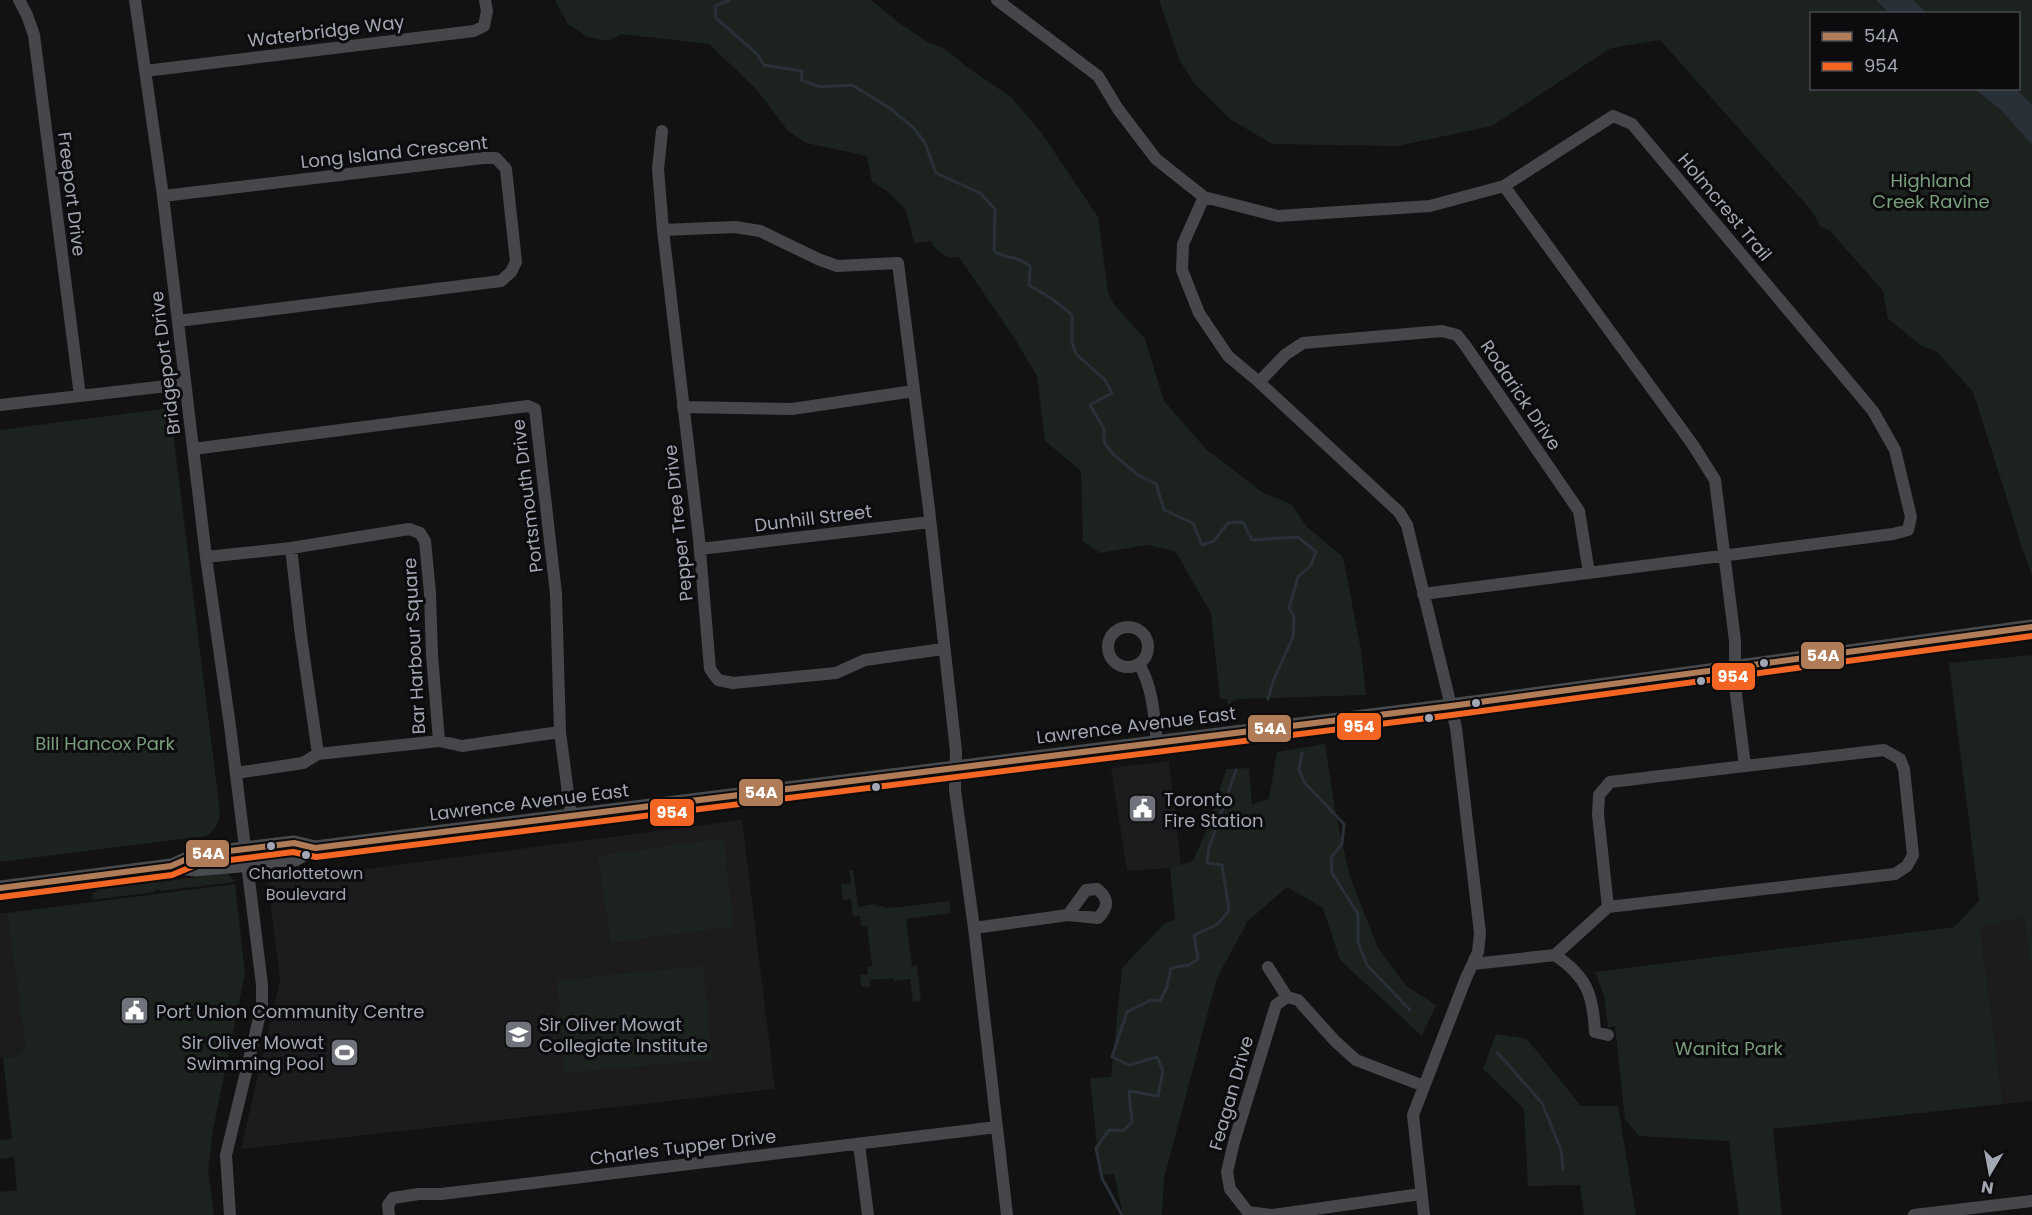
<svg xmlns="http://www.w3.org/2000/svg" width="2032" height="1215" viewBox="0 0 2032 1215" font-family="Poppins,sans-serif">
<style>
.built{fill:#1c1c1e}
.green{fill:#1c221d;fill-rule:evenodd}
.water{fill:#293037}
.lines{fill:none;stroke-linecap:round;stroke-linejoin:round}
.stream{stroke:#293037;stroke-width:3}
.minor{stroke:#46474b;stroke-width:12}
.major{stroke:#484a4d;stroke-width:15}
.bus-1-casing{stroke:#0c0c0e;stroke-width:10}
.bus-2-casing{stroke:#0c0c0e;stroke-width:10}
.bus-1{stroke:#b07c57;stroke-width:6}
.bus-2{stroke:#f26522;stroke-width:6}
.bus-dot{fill:#a3a7b3;stroke:#0c0c0e;stroke-width:2}
.labels{text-anchor:middle;dominant-baseline:central;stroke-width:6;stroke-linejoin:round;paint-order:stroke}
.bus-label{font-size:16px;fill:#a3a7b3;stroke:#0c0c0e}
.street-label{font-size:18px;fill:#a3a7b3;stroke:#0c0c0e}
.park-label{font-size:18px;fill:#799e7c;stroke:#0c0c0e}
.poi-label{font-size:18px;fill:#a3a7b3;stroke:#0c0c0e;text-anchor:start}
.line-badge{stroke:#0c0c0e;stroke-width:2}
.badge-label{font-size:16px;text-anchor:middle;font-weight:bold;fill:#fff}
</style>
<rect width="100%" height="100%" fill="#121212"/>
<path class="built" d="M 1169,761 L 1181,865 L 1170,868 L 1127,871 L 1111,768 Z
M 742,820 L 775,1089 L 241,1149 L 280,980 L 268,882 Z
M 0,913 L 7,913 L 25,1044 L 22,1053 L 12,1057 L 0,1058 Z
M 2024,917 L 2030,961 L 2032,961 L 2032,1101 L 2003,1104 L 1980,926 Z"/>
<path class="green" d="M 555,0 L 871,0 L 898,22 L 928,42 L 945,49 L 967,67 L 1011,97 L 1041,132 L 1098,217 L 1108,292 L 1113,303 L 1145,339 L 1164,401 L 1206,449 L 1262,492 L 1291,504 L 1307,527 L 1343,557 L 1361,650 L 1366,695 L 1237,699 L 1228,705 L 1227,699 L 1220,699 L 1211,613 L 1175,551 L 1148,545 L 1100,553 L 1083,541 L 1081,471 L 1045,441 L 1037,376 L 1015,339 L 959,257 L 949,258 L 936,249 L 930,241 L 914,243 L 906,210 L 887,191 L 872,182 L 867,156 L 806,143 L 788,131 L 757,90 L 709,44 L 621,34 L 609,41 L 588,37 L 568,24 Z
M 1159,0 L 2032,0 L 2032,576 L 2023,549 L 2021,547 L 2016,527 L 1973,392 L 1936,351 L 1923,347 L 1888,319 L 1883,291 L 1830,231 L 1821,227 L 1811,210 L 1660,40 L 1611,48 L 1492,126 L 1397,146 L 1272,144 L 1230,119 L 1194,83 L 1179,59 ZM 1812,14 L 2018,14 L 2018,88 L 1812,88 Z
M 170,408 L 220,812 C 219,824 215,831 205,836 L 0,862 L 0,430 Z
M 2032,655 L 2032,961 L 2030,961 L 2024,917 L 1980,927 L 2003,1104 L 1773,1129 L 1782,1215 L 1739,1215 L 1729,1141 L 1639,1136 L 1625,1119 L 1615,1026 L 1608,1028 L 1604,995 L 1595,972 L 1954,927 L 1979,901 L 1949,663 Z
M 1325,744 L 1335,810 L 1350,877 L 1378,948 L 1406,986 L 1436,1005 L 1422,1036 L 1340,960 L 1323,908 L 1287,887 L 1248,921 L 1217,978 L 1164,1178 L 1162,1215 L 1123,1215 L 1114,1174 L 1100,1175 L 1090,1078 L 1111,1077 L 1122,968 L 1163,925 L 1175,919 L 1170,868 L 1193,861 L 1210,822 L 1226,769 L 1249,768 L 1252,804 L 1269,799 L 1277,752 Z
M 724,838 L 733,926 L 611,943 L 598,856 Z
M 849,870 L 853,870 L 858,907 L 875,904 L 876,907 L 884,906 L 884,908 L 892,907 L 892,908 L 949,901 L 951,913 L 906,919 L 912,966 L 917,965 L 921,1001 L 913,1002 L 910,979 L 894,981 L 893,978 L 870,980 L 871,986 L 861,987 L 860,975 L 868,974 L 867,967 L 872,966 L 867,926 L 861,926 L 860,916 L 853,917 L 851,899 L 843,900 L 841,884 L 851,883 Z
M 224,874 L 228,874 L 235,882 L 160,891 L 159,889 L 155,890 L 155,892 L 92,900 L 93,893 L 99,889 Z
M 235,884 L 245,974 L 213,1130 L 208,1170 L 214,1215 L 0,1215 L 0,1192 L 17,1190 L 14,1157 L 0,1159 L 0,1140 L 12,1139 L 3,1058 L 12,1057 L 22,1053 L 25,1044 L 7,913 Z
M 703,966 L 712,1060 L 565,1073 L 557,980 Z
M 1496,1034 L 1527,1039 L 1581,1106 L 1618,1106 L 1636,1215 L 1584,1215 L 1580,1185 L 1528,1186 L 1524,1109 L 1483,1069 Z"/>
<path class="water" d="M 1876,0 L 1913,0 L 1927,13 L 1889,13 Z
M 1975,89 L 2016,89 L 2032,105 L 2032,145 L 2002,111 Z"/>
<g class="lines">
<path class="stream" d="M 730,0 L 715,6 L 716,18 L 757,54 L 764,65 L 802,71 L 801,80 L 820,87 L 852,85 L 888,107 L 914,128 L 925,143 L 936,173 L 980,193 L 995,209 L 994,251 C 1008,260 1017,255 1030,266 L 1029,285 L 1051,298 L 1072,315 L 1072,343 L 1076,354 L 1105,380 L 1112,393 L 1090,405 L 1104,429 L 1104,442 L 1113,454 L 1138,475 L 1156,484 L 1164,510 L 1193,523 L 1202,545 L 1214,541 L 1228,523 L 1243,522 L 1252,540 L 1298,537 L 1316,552 L 1311,565 L 1298,577 L 1289,608 L 1294,617 L 1293,637 L 1274,679 L 1268,699
M 1302,753 L 1299,769 L 1304,782 L 1344,824 L 1342,844 L 1331,858 L 1332,873 L 1358,914 L 1358,943 L 1367,965 L 1410,1010
M 1497,1052 L 1542,1103 L 1561,1150 L 1563,1170
M 1122,1215 L 1102,1178 L 1096,1148 L 1109,1130 L 1123,1131 L 1132,1122 L 1129,1091 L 1158,1096 L 1163,1071 L 1157,1057 L 1129,1065 L 1112,1057 L 1127,1012 L 1151,1000 L 1160,1001 L 1167,987 L 1171,968 L 1189,965 L 1198,959 L 1194,935 L 1218,924 L 1229,910 L 1222,865 L 1207,863 L 1209,848 L 1236,770"/>
<path class="minor" d="M 19,0 L 27,15 L 34,35 L 80,396
M 135,0 L 163,196 L 206,557 L 230,726 L 262,985 L 262,1006 L 226,1155 L 230,1215
M 997,0 L 1098,76 L 1118,109 L 1156,159 L 1204,197 L 1278,216 L 1430,206 L 1504,186 L 1613,116 L 1632,124 L 1873,411 L 1895,450 L 1911,517 L 1908,530 L 1893,534 L 1423,594
M 145,71 L 474,31 L 484,26 L 487,11 L 485,0
M 662,131 L 658,169 L 663,230 L 699,539 L 710,669 L 718,680 L 733,683 L 836,673 L 865,660 L 943,649
M 1504,186 L 1693,445 L 1715,480 L 1735,641 L 1735,686 L 1745,766 L 1610,782 L 1599,795 L 1598,814 L 1608,907
M 163,196 L 483,158 L 496,158 L 506,169 L 516,262 L 511,272 L 501,281 L 178,321
M 1204,197 L 1183,244 L 1182,270 L 1199,313 L 1228,356 L 1259,382 L 1399,512 L 1407,525 L 1451,706 L 1456,728 L 1480,933 L 1478,952 L 1466,978 L 1413,1115 L 1424,1215
M 663,230 L 735,227 L 760,231 L 818,259 L 837,266 L 898,263 L 929,509 L 956,751 L 955,790 L 974,928 L 1007,1215
M 1259,382 L 1285,355 L 1303,343 L 1442,331 L 1457,335 L 1465,345 L 1579,511 L 1589,573
M 0,405 L 185,384
M 683,407 L 792,409 L 914,391
M 193,449 L 528,406 L 535,409 L 556,594 L 560,732 L 571,816
M 700,549 L 930,522
M 206,557 L 291,548 L 409,529 L 420,533 L 425,541 L 430,593 L 432,655 L 439,741 L 318,754 L 301,636 L 291,548
M1108 647a20 20 0 1 1 40 0a20 20 0 1 1-40 0Z
M 1139,664 C 1153,688 1154,715 1157,742
M 439,741 L 462,746 L 560,732
M 236,773 L 303,763 L 318,754
M 974,928 L 1068,915 L 1098,918 C 1108,908 1110,899 1097,889 L 1086,890 L 1068,915
M 1555,955 C 1587,977 1593,994 1595,1032 L 1608,1035
M 1473,964 L 1555,955 L 1608,907 L 1895,874 L 1907,866 L 1913,855 L 1904,769 L 1900,759 L 1884,750 L 1745,766
M 1268,967 L 1287,997
M 859,1144 L 868,1215
M 389,1215 L 388,1205 L 393,1198 L 419,1194 L 441,1194 L 997,1127
M 1271,1215 L 1248,1212 L 1230,1189 L 1227,1172 L 1234,1142 L 1276,1005 L 1287,997 L 1298,1000 L 1335,1041 L 1356,1060 L 1424,1086
M 1273,1215 L 1421,1194
M 1914,1215 L 2032,1201"/>
<path class="major" d="M 172,866 L 196,855 L 294,843 L 315,848
M 0,888 L 171,866 L 196,869 L 262,863 L 295,859 L 315,848 L 1451,706 L 2032,627"/>
<defs>
<path id="bus-1" d="M 0,888 L 171,866 L 196,855 L 294,843 L 315,848 L 1451,706 L 2032,627"/>
<path id="bus-2" d="M 1,897 L 172,875 L 198,864 L 293,852 L 316,857 L 1452,715 L 2032,636"/>
</defs>
<use href="#bus-1" class="bus-1-casing"/>
<use href="#bus-2" class="bus-2-casing"/>
<use href="#bus-1" class="bus-1"/>
<use href="#bus-2" class="bus-2"/>
</g>
<defs>
<symbol id="civic-square" viewBox="-11 -11 22 22"><rect x="-9" y="-9" width="18" height="18" rx="4" fill="#70737b" stroke="#0c0c0e"/><path d="M-.6-6.5H3V-4.5H.6V-3L4-1V1h2V6H-6V1h2V-1L-.6-3ZM-1.2 2.5V6h2.4V2.5Z" fill="#fff"/></symbol>
<symbol id="school-square" viewBox="-11 -11 22 22"><rect x="-9" y="-9" width="18" height="18" rx="4" fill="#70737b" stroke="#0c0c0e"/><path d="M0-5L7-2L0 1L-7-2ZM-4 1L0 2.5L4 1V4Q0 6-4 4Z" fill="#fff"/></symbol>
<symbol id="stadium-square" viewBox="-11 -11 22 22"><rect x="-9" y="-9" width="18" height="18" rx="4" fill="#70737b" stroke="#0c0c0e"/><path d="M0-5a6.5 5 0 1 0 0 10a6.5 5 0 1 0 0-10ZM-3.5-1.8h7v3.6h-7Z" fill="#fff"/></symbol>
</defs>
<g fill-rule="evenodd">
<use href="#civic-square" x="1126" y="792" width="33" height="33"/>
<use href="#civic-square" x="118" y="994" width="33" height="33"/>
<use href="#school-square" x="502" y="1018" width="33" height="33"/>
<use href="#stadium-square" x="328" y="1036" width="33" height="33"/>
</g>
<g class="bus-dot">
<circle cx="1764" cy="663" r="5"/>
<circle cx="1701" cy="681" r="5"/>
<circle cx="1476" cy="703" r="5"/>
<circle cx="1429" cy="718" r="5"/>
<circle cx="876" cy="787" r="5"/>
<circle cx="271" cy="846" r="5"/>
<circle cx="306" cy="855" r="5"/>
</g>
<g class="labels">
<g class="bus-label">
<text x="306" y="873">Charlottetown<tspan x="306" dy="21">Boulevard</tspan></text>
</g>
<g class="street-label">
<text transform="translate(326 31) rotate(-7)">Waterbridge Way</text>
<text transform="translate(394 152) rotate(-6)">Long Island Crescent</text>
<text transform="translate(72 194) rotate(83)">Freeport Drive</text>
<text transform="translate(1725 207) rotate(50)">Holmcrest Trail</text>
<text transform="translate(165 363) rotate(-97)">Bridgeport Drive</text>
<text transform="translate(1521 395) rotate(56)">Rodarick Drive</text>
<text transform="translate(527 496) rotate(-97)">Portsmouth Drive</text>
<text transform="translate(813 518) rotate(-7)">Dunhill Street</text>
<text transform="translate(678 523) rotate(-96)">Pepper Tree Drive</text>
<text transform="translate(414 646) rotate(-93)">Bar Harbour Square</text>
<text transform="translate(1136 725) rotate(-7)">Lawrence Avenue East</text>
<text transform="translate(529 802) rotate(-7)">Lawrence Avenue East</text>
<text transform="translate(1231 1093) rotate(-74)">Feagan Drive</text>
<text transform="translate(683 1147) rotate(-7)">Charles Tupper Drive</text>
</g>
<g class="park-label">
<text x="1931" y="180">Highland<tspan x="1931" dy="21">Creek Ravine</tspan></text>
<text x="105" y="743">Bill Hancox Park</text>
<text x="1729" y="1048">Wanita Park</text>
</g>
<g class="poi-label">
<text x="1164" y="799">Toronto<tspan x="1164" dy="21">Fire Station</tspan></text>
<text x="156" y="1011">Port Union Community Centre</text>
<text x="539" y="1024">Sir Oliver Mowat<tspan x="539" dy="21">Collegiate Institute</tspan></text>
<text x="324" y="1042" text-anchor="end">Sir Oliver Mowat<tspan x="324" dy="21">Swimming Pool</tspan></text>
</g>
</g>
<g class="line-badge">
<rect x="1800" y="641" width="45" height="29" rx="6" fill="#b07c57"/>
<rect x="1711" y="662" width="45" height="29" rx="6" fill="#f26522"/>
<rect x="1336" y="712" width="46" height="29" rx="6" fill="#f26522"/>
<rect x="1247" y="714" width="45" height="29" rx="6" fill="#b07c57"/>
<rect x="738" y="778" width="46" height="29" rx="6" fill="#b07c57"/>
<rect x="649" y="798" width="46" height="29" rx="6" fill="#f26522"/>
<rect x="185" y="839" width="45" height="29" rx="6" fill="#b07c57"/>
</g>
<g class="badge-label">
<text x="1823" y="661">54A</text>
<text x="1733" y="682">954</text>
<text x="1359" y="732">954</text>
<text x="1270" y="734">54A</text>
<text x="761" y="798">54A</text>
<text x="672" y="818">954</text>
<text x="208" y="859">54A</text>
</g>
<rect x="1810" y="12" width="210" height="78" fill="#0c0c0e" stroke="#484a50" stroke-width="1.5"/>
<rect x="1822" y="32" width="30" height="9" fill="#b07c57" stroke="#484a50" stroke-width="1.5"/>
<text x="1864" y="42" font-size="18" fill="#a3a7b3">54A</text>
<rect x="1822" y="62" width="30" height="9" fill="#f26522" stroke="#484a50" stroke-width="1.5"/>
<text x="1864" y="72" font-size="18" fill="#a3a7b3">954</text>
<g transform="translate(1990 1173) rotate(190)" stroke="#0c0c0e" stroke-width="4.5" paint-order="stroke">
<path d="M0-4.5L10 22L0 15L-10 22Z" fill="#a3a7b3"/>
<text y="-9" font-size="16" font-weight="bold" text-anchor="middle" fill="#a3a7b3">N</text>
</g>
</svg>
